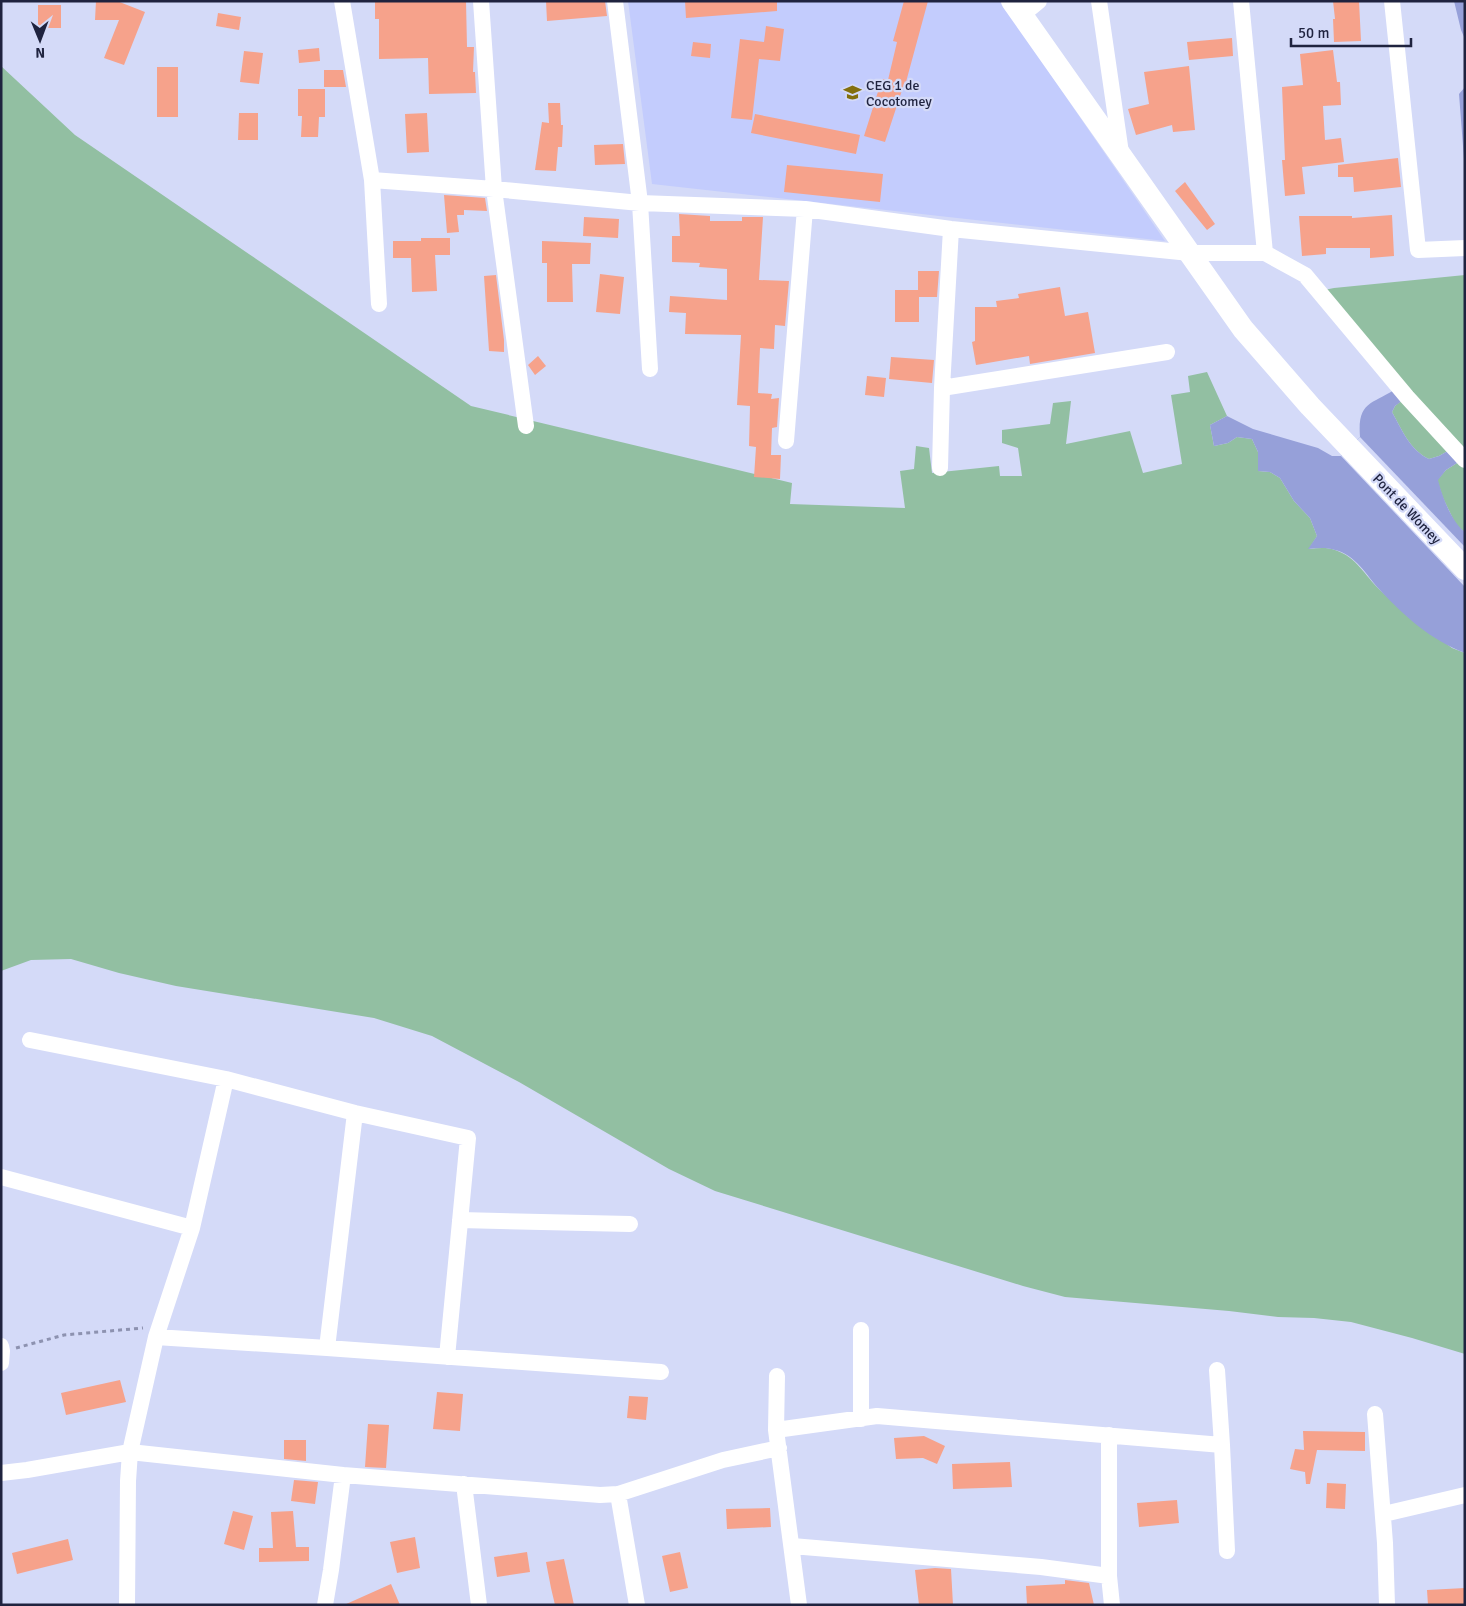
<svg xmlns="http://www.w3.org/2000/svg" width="1466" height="1606" viewBox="0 0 1466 1606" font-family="Signika,sans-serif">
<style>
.built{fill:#c3ccfd}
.green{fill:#92bfa2}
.water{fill:#96a0d9}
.pier{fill:#d4daf8}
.building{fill:#f6a28b}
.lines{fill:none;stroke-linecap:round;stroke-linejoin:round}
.path{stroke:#8d92b0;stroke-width:3;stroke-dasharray:4 4;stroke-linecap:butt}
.street{stroke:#fff;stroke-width:16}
.secondary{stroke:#fff;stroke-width:22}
.labels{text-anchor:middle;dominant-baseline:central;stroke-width:4.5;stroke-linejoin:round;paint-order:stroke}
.poi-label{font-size:14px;fill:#1f233f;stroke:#d4daf8;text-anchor:start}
.street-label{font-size:14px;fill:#1f233f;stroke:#d4daf8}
</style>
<rect width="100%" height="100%" fill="#d4daf8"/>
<path class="built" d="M 628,1 L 1000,1 L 1165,241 L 652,184 Z"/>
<path class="green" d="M 1,66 L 75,135 L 471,406 L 792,483 L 790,504 L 905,508 L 900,471 L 914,469 L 916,446 L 929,448 L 932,473 L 999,466 L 1000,476 L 1022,476 L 1018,448 L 1002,443 L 1002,430 L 1050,424 L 1053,403 L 1071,401 L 1066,444 L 1130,431 L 1143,473 L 1182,464 L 1171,395 L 1190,392 L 1188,376 L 1207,372 L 1227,416 L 1210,425 L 1214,446 L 1228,443 L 1237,437 L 1252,439 L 1258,452 L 1258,471 L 1270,472 L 1280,478 L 1294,501 L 1310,518 L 1317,536 L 1309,549 C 1318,548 1327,547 1335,550 C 1357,557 1365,576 1380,590 C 1402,611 1428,629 1452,648 L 1465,653 L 1465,1354 L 1412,1338 L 1351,1322 L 1314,1318 L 1278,1317 L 1229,1311 L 1065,1297 L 1023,1286 L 715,1191 L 669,1169 L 519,1082 L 432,1036 L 374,1018 L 176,986 L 119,973 L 71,959 L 31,960 L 1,971 Z
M 1465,275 L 1465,532 L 1457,527 L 1443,498 L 1437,480 L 1446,470 L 1457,463 L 1453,448 L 1439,456 L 1429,459 C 1410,450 1402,430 1392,412 L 1395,406 L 1406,397 L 1319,291 L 1334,288 Z"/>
<path class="water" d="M 1454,1 L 1465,1 L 1465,39 L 1461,30 Z
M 1465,87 L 1465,172 L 1459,94 Z
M 1398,387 L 1407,397 L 1395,406 L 1392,412 C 1402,430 1410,450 1429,459 L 1439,456 L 1453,448 L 1457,463 L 1446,470 L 1438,480 C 1442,496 1452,523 1465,532 L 1465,653 C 1432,641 1403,615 1380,590 C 1366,575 1356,555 1335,550 C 1326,547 1317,548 1308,549 L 1317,536 L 1310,518 L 1294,501 L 1280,478 L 1270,472 L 1258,471 L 1258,452 L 1252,439 L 1237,437 L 1228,443 L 1214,446 L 1210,425 L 1227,416 L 1253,429 L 1318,448 L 1332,456 L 1341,456 L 1360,437 C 1357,399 1374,405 1398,387 Z"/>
<path class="pier" d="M 1360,437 L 1465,547 L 1465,587 L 1341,456 Z"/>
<path class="building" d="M 96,1 L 117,1 L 145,12 L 124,65 L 104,58 L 119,20 L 95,20 Z
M 375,1 L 466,1 L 467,47 L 474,47 L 473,72 L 475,72 L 476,93 L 429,94 L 428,58 L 379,59 L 379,19 L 375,19 Z
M 546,1 L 605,1 L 607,16 L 547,21 Z
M 685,1 L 777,1 L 777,11 L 686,18 Z
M 904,1 L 928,1 L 906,82 L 905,81 L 885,142 L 864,136 L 882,79 L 888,80 L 897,42 L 893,41 Z
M 1333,1 L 1359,1 L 1361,41 L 1334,42 L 1333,19 L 1335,19 Z
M 38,5 L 61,5 L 61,28 L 38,28 Z
M 218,13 L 241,17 L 239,30 L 216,26 Z
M 766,26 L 784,29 L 780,61 L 759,59 L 752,120 L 731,118 L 740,39 L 764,42 Z
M 1232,38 L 1233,56 L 1189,60 L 1187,42 Z
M 693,42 L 711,44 L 710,58 L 691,56 Z
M 319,48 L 320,61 L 299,63 L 298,50 Z
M 1333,50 L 1337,82 L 1340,82 L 1341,105 L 1323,106 L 1325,140 L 1341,138 L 1344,162 L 1302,167 L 1305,194 L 1285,196 L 1282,160 L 1285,160 L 1282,87 L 1303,85 L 1300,54 Z
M 244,51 L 263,53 L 259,84 L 240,82 Z
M 1189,66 L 1195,130 L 1173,132 L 1172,125 L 1136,135 L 1128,109 L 1149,104 L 1144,72 Z
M 157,67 L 178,67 L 178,117 L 157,117 Z
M 324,70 L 343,70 L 346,87 L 324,87 Z
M 298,89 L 325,89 L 325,117 L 319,117 L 318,137 L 301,137 L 302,116 L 298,116 Z
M 548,103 L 560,103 L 561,125 L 563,125 L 562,147 L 558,147 L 556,171 L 535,170 L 542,122 L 549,123 Z
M 239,113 L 258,113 L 258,140 L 238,140 Z
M 427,113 L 429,152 L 407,153 L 405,114 Z
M 755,114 L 860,135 L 856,154 L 751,133 Z
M 623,144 L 625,164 L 595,165 L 594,145 Z
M 1398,158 L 1401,187 L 1354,192 L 1353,177 L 1338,177 L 1338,165 Z
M 787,165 L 883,174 L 880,202 L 784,192 Z
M 1185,182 L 1215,224 L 1207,230 L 1175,191 Z
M 444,195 L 485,198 L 487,211 L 464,210 L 464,215 L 457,215 L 459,232 L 447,233 Z
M 679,214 L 710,216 L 710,221 L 742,221 L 742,217 L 763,217 L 759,280 L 789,281 L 785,326 L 775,325 L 774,349 L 760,348 L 758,393 L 772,394 L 771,399 L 779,398 L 777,427 L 772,428 L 771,455 L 781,455 L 780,479 L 754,477 L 756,447 L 749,446 L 750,406 L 737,405 L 741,335 L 685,334 L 686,313 L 669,312 L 670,296 L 727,300 L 727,269 L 699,267 L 700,263 L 672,262 L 672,236 L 680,236 Z
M 1392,215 L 1394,256 L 1370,258 L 1370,248 L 1326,248 L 1326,254 L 1302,256 L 1299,216 L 1352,216 L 1352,218 Z
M 584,217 L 619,219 L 618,238 L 583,236 Z
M 421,238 L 450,238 L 450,255 L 435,255 L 437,291 L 412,292 L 411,258 L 393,258 L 393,241 L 421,241 Z
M 542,241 L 591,243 L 590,264 L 572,264 L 573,302 L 547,302 L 547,263 L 542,263 Z
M 918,271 L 939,271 L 937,297 L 919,297 L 919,322 L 895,322 L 895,290 L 918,290 Z
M 600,274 L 624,277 L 620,314 L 596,312 Z
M 496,275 L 504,340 L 504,352 L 489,351 L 484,276 Z
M 1060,287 L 1065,316 L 1088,312 L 1095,353 L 1030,364 L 1029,356 L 976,365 L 972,342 L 975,341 L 975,307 L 997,307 L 996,301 L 1019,298 L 1018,294 Z
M 538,356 L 546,366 L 535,375 L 528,365 Z
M 891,357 L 934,360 L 932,383 L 889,379 Z
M 867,376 L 886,378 L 884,397 L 865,395 Z
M 120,1380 L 126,1402 L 66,1415 L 61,1393 Z
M 437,1392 L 463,1394 L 460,1431 L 433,1429 Z
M 629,1396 L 648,1397 L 646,1420 L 627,1418 Z
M 368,1424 L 389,1425 L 386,1468 L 365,1467 Z
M 1303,1431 L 1365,1432 L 1365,1451 L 1317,1450 L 1310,1484 L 1306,1484 L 1305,1472 L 1290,1469 L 1295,1449 L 1304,1450 Z
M 924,1436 L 945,1446 L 937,1464 L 923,1458 L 896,1459 L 894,1438 Z
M 284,1440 L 306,1440 L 306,1461 L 284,1459 Z
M 1010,1462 L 1012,1487 L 953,1489 L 952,1464 Z
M 294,1480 L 318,1482 L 315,1504 L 291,1501 Z
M 1327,1483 L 1346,1484 L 1345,1509 L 1326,1508 Z
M 1177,1500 L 1179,1523 L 1139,1527 L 1137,1503 Z
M 770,1508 L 771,1527 L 727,1529 L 726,1509 Z
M 233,1511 L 253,1516 L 244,1550 L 224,1544 Z
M 293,1511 L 296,1547 L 309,1547 L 309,1561 L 259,1562 L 259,1548 L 273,1548 L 271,1512 Z
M 415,1537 L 420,1568 L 397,1573 L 390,1542 Z
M 68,1539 L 73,1560 L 17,1574 L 12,1553 Z
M 527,1552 L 530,1572 L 497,1577 L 494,1557 Z
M 680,1552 L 688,1588 L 670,1592 L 662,1556 Z
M 564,1559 L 574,1605 L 555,1605 L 551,1588 L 546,1562 Z
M 935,1568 L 951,1569 L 953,1605 L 919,1605 L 915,1570 Z
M 1065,1580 L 1089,1583 L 1094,1605 L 1027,1605 L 1026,1586 L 1065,1584 Z
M 391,1584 L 400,1605 L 344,1605 Z
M 1465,1588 L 1465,1605 L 1428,1605 L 1427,1590 Z"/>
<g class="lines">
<path class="path" d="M 16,1348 L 64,1335 L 143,1328"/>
<path class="street" d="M 342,1 L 372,180 L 379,304
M 481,1 L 494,189 L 526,426
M 615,1 L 640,203 L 650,369
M 1099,1 L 1121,153
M 1241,1 L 1265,253
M 1392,1 L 1418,250 L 1465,248
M 1022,15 L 1039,1
M 372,180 L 494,189 L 640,203 L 805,209 L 951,229 L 1190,253 L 1265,253 L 1305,275 L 1407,397 L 1465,460
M 942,388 L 1167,352
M 786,441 L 805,209
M 940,468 L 942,388 L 951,229
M 30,1040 L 226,1079 L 355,1113 L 468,1138 L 447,1357
M 1,1177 L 192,1228
M 460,1220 L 630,1224
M 156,1337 L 327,1348 L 661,1372
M 1,1346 L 2,1351 L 1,1363
M 327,1348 L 355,1113
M 1217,1370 L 1222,1445 L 1227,1551
M 777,1376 L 776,1430 L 799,1605
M 1375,1414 L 1385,1543 L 1387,1605
M 861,1419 L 861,1330
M 776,1430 L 877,1416 L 1222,1445
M 1109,1435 L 1109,1576 L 1112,1605
M 1,1473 L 27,1470 L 130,1452 L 343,1475 L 600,1495 L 618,1494 L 723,1460 L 779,1448
M 464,1484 L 479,1605
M 618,1494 L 637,1605
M 1384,1514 L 1465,1495
M 792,1546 L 1041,1567 L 1109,1576
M 127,1605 L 128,1481 L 130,1452 L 156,1337 L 192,1228 L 226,1079
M 325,1605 L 331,1570 L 343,1475"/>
<path class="secondary" d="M 1012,1 L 1243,329 L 1310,406 L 1465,569"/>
</g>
<defs>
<symbol id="school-bare" viewBox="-9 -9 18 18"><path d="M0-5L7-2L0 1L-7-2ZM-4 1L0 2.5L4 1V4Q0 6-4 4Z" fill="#836f0e" stroke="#d4daf8" stroke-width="2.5" paint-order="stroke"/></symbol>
</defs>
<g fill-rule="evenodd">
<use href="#school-bare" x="840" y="80" width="25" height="25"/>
</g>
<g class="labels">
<g class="poi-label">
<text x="866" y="85">CEG 1 de<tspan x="866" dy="16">Cocotomey</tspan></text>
</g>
<g class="street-label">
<text transform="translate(1407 509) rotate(46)">Pont de Womey</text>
</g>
</g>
<rect width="1466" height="1606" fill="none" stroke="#1f233f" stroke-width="5"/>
<g transform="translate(40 40) rotate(179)" stroke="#d4daf8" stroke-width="4" paint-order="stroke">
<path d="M0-4L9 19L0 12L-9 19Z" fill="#1f233f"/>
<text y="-8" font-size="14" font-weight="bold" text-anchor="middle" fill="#1f233f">N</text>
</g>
<path d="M1291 38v8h120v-8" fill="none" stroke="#1f233f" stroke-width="2.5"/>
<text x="1298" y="38" font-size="15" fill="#1f233f" stroke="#d4daf8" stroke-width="4" paint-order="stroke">50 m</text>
</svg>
